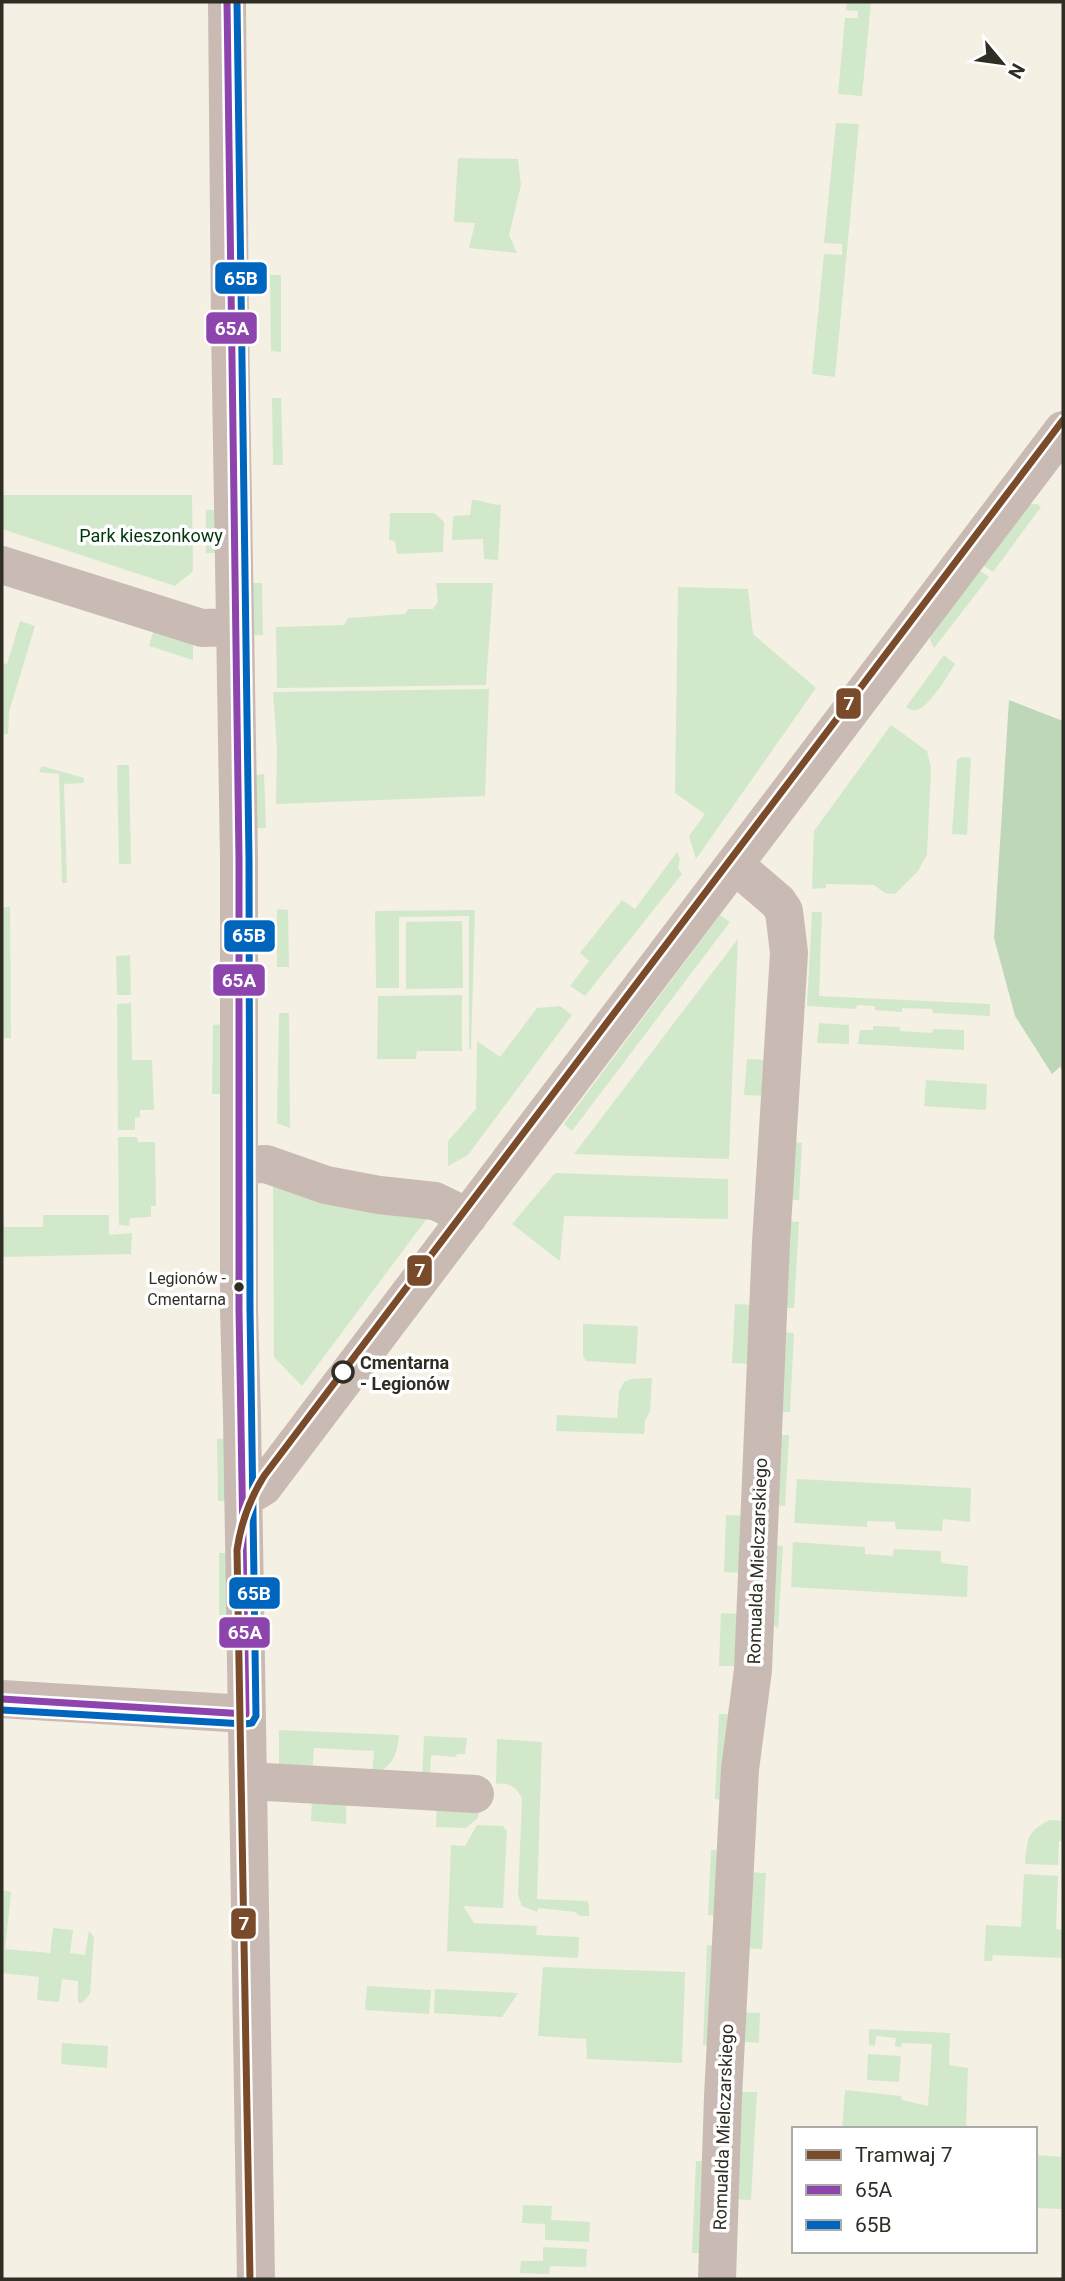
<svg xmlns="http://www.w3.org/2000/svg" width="1065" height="2281" viewBox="0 0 1065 2281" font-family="Roboto,sans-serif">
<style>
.green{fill:#d2e8cb}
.forest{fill:#bfd7b9}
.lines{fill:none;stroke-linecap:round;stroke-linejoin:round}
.minor{stroke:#cabab4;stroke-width:38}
.bus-1-casing{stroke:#fff;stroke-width:12}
.bus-2-casing{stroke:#fff;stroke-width:12}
.bus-1{stroke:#8e44ad;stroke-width:7}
.bus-2{stroke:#0065bd;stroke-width:7}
.tram-1-casing{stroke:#fff;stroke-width:12}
.tram-1{stroke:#7a4b2a;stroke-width:7}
.bus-dot{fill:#302d24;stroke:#fff;stroke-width:2.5}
.stop-dot{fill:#fff;stroke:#302d24;stroke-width:3.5}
.labels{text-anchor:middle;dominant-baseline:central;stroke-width:7;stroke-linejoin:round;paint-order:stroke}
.bus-label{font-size:16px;fill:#302d24;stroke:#fff;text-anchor:end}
.park-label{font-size:18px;fill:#02360b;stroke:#fff}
.stop-label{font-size:18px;font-weight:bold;fill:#302d24;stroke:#fff;text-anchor:start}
.street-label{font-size:18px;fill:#302d24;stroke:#fff}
.line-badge{stroke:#fff;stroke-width:2.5}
.badge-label{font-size:19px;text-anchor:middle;font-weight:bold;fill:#fff}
</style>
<rect width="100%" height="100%" fill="#f4f0e3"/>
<path class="green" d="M 847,2 L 871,2 L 862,96 L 838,94 L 845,18 L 858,18 L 858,11 L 846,10 Z
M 836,123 L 859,124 L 835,377 L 812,374 L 824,254 L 842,255 L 842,244 L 824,243 Z
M 458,158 L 518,159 L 521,185 L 509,235 L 517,253 L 469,248 L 475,223 L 454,222 Z
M 270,275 L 281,275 L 281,352 L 271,351 Z
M 272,398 L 281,398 L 283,465 L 273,465 Z
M 2,495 L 192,495 L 193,571 L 175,586 L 2,529 Z
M 472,500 C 483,500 490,505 501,505 L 498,560 L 484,559 L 483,539 L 452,540 L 453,516 L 470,515 Z
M 1030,504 L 1037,504 L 1041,507 L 993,572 L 984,566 Z
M 206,510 L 217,510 L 218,553 L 206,553 Z
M 390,513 L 434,513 L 444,522 L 443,552 L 397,554 L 395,541 L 389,540 Z
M 980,571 L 989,577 L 934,648 L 930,640 L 931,634 Z
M 250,583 L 262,583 L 263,635 L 251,635 Z
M 436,583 L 493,583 L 486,685 L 277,688 L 276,627 L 344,625 L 348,618 L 405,614 L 408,609 L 433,609 L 438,602 Z
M 678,587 L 748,589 L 753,634 L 816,688 L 696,859 L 689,836 L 705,814 L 675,793 Z
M 20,621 L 35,626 L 9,712 L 8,734 L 2,734 L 2,663 L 7,664 Z
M 155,625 L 193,637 L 193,660 L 149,646 Z
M 944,655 L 955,664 C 949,674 928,708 917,710 C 911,711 910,709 906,707 Z
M 489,689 L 485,796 L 276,804 L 277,748 L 273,692 Z
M 891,725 L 927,751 L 931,768 L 927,855 L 918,871 L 895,894 L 885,893 L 874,885 L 826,884 L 826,888 L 812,889 L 814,831 Z
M 961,757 L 971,758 L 967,835 L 952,834 L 957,760 Z
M 117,765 L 129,765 L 131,864 L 119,864 Z
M 42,766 L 84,778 L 84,783 L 64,784 L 67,883 L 62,883 L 59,774 L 39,772 Z
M 264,774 L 266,828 L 255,828 L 255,775 Z
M 677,852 L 680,858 L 678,869 L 682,874 L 585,996 L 570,986 L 589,961 L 580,953 L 622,900 L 635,909 Z
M 2,907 L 10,907 L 11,1038 L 2,1038 Z
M 277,909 L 288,910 L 289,967 L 277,967 Z
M 475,910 L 471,1049 L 469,1049 L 469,916 L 399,917 L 399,988 L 376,988 L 375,911 Z
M 812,912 L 822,912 L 819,996 L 990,1004 L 990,1016 L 933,1013 L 932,1009 L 902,1008 L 902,1012 L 875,1010 L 875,1006 L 857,1005 L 856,1009 L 807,1006 Z
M 720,915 L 730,922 L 572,1131 L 564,1124 Z
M 462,921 L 463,988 L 406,989 L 406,922 Z
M 738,939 L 729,1159 L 574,1154 Z
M 130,955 L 131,995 L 117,995 L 116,956 Z
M 462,995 L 462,1051 L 417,1051 L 416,1059 L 377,1059 L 378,996 Z
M 131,1003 L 132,1060 L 152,1060 L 154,1110 L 140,1110 L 140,1117 L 135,1118 L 135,1130 L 118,1130 L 117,1004 Z
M 560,1006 L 572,1015 L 468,1155 L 448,1166 L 448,1141 L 476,1109 L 477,1041 L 500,1057 L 537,1008 Z
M 279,1013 L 289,1013 L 290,1128 L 277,1123 Z
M 819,1023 L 849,1025 L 849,1044 L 817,1043 Z
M 224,1024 L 223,1094 L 212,1094 L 213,1025 Z
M 873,1026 L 900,1027 L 900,1031 L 932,1033 L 933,1029 L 964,1030 L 964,1050 L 858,1044 L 860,1030 L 873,1030 Z
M 747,1059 L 769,1060 L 767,1096 L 744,1095 Z
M 926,1080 L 987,1084 L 986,1110 L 924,1106 Z
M 118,1137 L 137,1137 L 138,1142 L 155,1142 L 156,1206 L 151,1206 L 151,1217 L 130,1218 L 129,1226 L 119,1225 Z
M 790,1142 L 802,1143 L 799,1200 L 793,1200 L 787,1193 Z
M 555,1173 L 728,1179 L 728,1219 L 564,1216 L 560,1261 L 512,1224 Z
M 273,1181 L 431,1213 L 302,1386 L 274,1357 Z
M 2,1194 L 4,1227 L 43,1227 L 43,1215 L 109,1215 L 109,1235 L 132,1233 L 131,1254 L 2,1257 Z
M 788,1221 L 799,1222 L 794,1308 L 783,1308 Z
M 735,1304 L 756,1305 L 752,1364 L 732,1363 Z
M 583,1324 L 638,1326 L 636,1364 L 586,1361 L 583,1356 Z
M 780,1332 L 794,1333 L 790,1412 L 781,1412 Z
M 652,1378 L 650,1411 L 645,1421 L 644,1434 L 556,1431 L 557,1415 L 617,1418 L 619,1392 L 624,1382 L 631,1379 Z
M 779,1435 L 789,1435 L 785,1506 L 774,1505 Z
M 227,1438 L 227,1501 L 218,1501 L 217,1439 Z
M 797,1479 L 971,1488 L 970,1522 L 943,1519 L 942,1531 L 896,1529 L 895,1522 L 867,1521 L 867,1527 L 794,1523 Z
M 726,1515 L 747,1516 L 744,1573 L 724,1572 Z
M 793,1542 L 865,1547 L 865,1554 L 893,1556 L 894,1549 L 941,1551 L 941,1563 L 968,1566 L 967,1597 L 791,1587 Z
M 765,1545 L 783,1546 L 778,1629 L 762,1612 Z
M 219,1553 L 228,1553 L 229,1616 L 219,1615 Z
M 721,1613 L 741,1614 L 740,1666 L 719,1666 Z
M 719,1714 L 728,1714 L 723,1800 L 715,1799 Z
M 279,1730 L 399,1735 C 397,1755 393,1767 372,1775 L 374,1751 L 314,1748 L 312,1773 L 279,1770 Z
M 424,1736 L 467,1738 L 465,1754 L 457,1754 L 456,1757 L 431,1755 L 430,1780 L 422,1780 Z
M 497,1739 L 542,1742 L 537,1899 L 587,1901 L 589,1905 L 589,1916 L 580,1916 L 575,1912 L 538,1908 L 537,1912 L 522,1906 L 518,1895 L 522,1799 C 516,1786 510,1783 496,1784 Z
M 312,1797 L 346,1799 L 346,1824 L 311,1821 Z
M 437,1803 L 479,1809 L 478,1818 L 466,1828 L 436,1827 Z
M 1050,1820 L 1063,1821 L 1063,1841 L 1059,1841 L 1058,1865 L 1025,1864 C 1027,1839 1027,1831 1050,1820 Z
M 477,1825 L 503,1826 L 507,1831 L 503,1908 L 463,1906 L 474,1923 L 537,1926 L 536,1935 L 579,1937 L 578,1958 L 447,1951 L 451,1845 L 465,1846 Z
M 711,1850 L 724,1850 L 721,1916 L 708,1915 Z
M 746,1872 L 766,1873 L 762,1949 L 742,1948 Z
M 1024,1874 L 1058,1876 L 1056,1929 L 1063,1930 L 1063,1958 L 993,1955 L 992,1961 L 984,1961 L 986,1925 L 1021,1927 Z
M 2,1890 L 11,1892 L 5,1949 L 50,1953 L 53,1928 L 73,1930 L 70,1953 L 85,1955 L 89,1931 L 94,1937 L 90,1994 L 82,2003 L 78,2003 L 78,1981 L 62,1979 L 59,2002 L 37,2000 L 39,1977 L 2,1973 Z
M 707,1945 L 717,1946 L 711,2045 L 703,2045 Z
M 543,1967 L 685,1972 L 682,2063 L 587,2059 L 586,2039 L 538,2036 Z
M 367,1986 L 431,1990 L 429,2014 L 365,2010 Z
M 435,1989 L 518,1993 L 502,2017 L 434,2013 Z
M 738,2012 L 760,2013 L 759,2043 L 736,2041 Z
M 869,2029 L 950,2033 L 949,2065 L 968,2068 L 966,2129 L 842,2129 L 845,2090 L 901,2096 L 902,2100 L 928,2106 L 932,2044 L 902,2043 L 901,2047 L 895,2046 L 896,2038 L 876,2036 L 875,2046 L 869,2045 Z
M 62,2043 L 108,2046 L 107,2068 L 61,2064 Z
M 868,2054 L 901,2056 L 899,2082 L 867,2080 Z
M 737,2092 L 757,2092 L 751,2200 L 732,2199 Z
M 1035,2155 L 1063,2157 L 1063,2209 L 1035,2208 Z
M 696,2161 L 704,2161 L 701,2249 L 699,2253 L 692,2253 Z
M 523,2205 L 552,2206 L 551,2220 L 590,2222 L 589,2242 L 545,2240 L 545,2224 L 522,2223 Z
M 543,2247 L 587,2249 L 586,2267 L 550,2266 L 549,2274 L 520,2273 L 521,2261 L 543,2261 Z"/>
<path class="forest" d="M 1009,700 L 1063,721 L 1063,1071 L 1060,1067 L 1052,1074 L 1015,1016 L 994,938 Z"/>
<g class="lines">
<path class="minor" d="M 227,2 L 230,325 L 239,859 L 239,1310 L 242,1416 L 256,2279
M 2,565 L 202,628 L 235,627
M 240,1165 L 266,1164 L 326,1185 L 379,1195 L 435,1201 L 468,1217
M 243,1494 L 253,1493 L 263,1487 L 1063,430
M 2,1699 L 246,1714
M 248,1781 L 475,1794
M 717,2279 L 723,2097 L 740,1769 L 753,1670 L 771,1242 L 789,953 L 784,911 L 778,902 L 735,865"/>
<defs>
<path id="bus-1" d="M 2,1699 L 246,1714 L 239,1310 L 239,859 L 227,2"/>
<path id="bus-2" d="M 2,1710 L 245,1724 L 252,1723 L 256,1716 L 250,1310 L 249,859 L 237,2"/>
</defs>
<use href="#bus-1" class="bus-1-casing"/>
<use href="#bus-2" class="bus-2-casing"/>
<use href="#bus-1" class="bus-1"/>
<use href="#bus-2" class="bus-2"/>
<defs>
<path id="tram-1" d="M 250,2279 L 237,1550 C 241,1522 249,1500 264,1476 L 1063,420"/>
</defs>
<use href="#tram-1" class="tram-1-casing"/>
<use href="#tram-1" class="tram-1"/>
</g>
<circle class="bus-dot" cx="239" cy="1287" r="6"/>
<circle class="stop-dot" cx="343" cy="1372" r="10"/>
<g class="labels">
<g class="bus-label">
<text x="226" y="1278">Legionów -<tspan x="226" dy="21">Cmentarna</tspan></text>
</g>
<g class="park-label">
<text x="151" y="535">Park kieszonkowy</text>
</g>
<g class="stop-label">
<text x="360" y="1362">Cmentarna<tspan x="360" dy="21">- Legionów</tspan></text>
</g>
<g class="street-label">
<text transform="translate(757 1561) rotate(-88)">Romualda Mielczarskiego</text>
<text transform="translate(723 2127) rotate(-88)">Romualda Mielczarskiego</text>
</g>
</g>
<g class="line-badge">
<rect x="214" y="261" width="54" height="34" rx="7" fill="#0065bd"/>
<rect x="205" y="311" width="53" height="34" rx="7" fill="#8e44ad"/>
<rect x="835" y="687" width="27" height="33" rx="7" fill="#7a4b2a"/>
<rect x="223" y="919" width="53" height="34" rx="7" fill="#0065bd"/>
<rect x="212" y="963" width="54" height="34" rx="7" fill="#8e44ad"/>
<rect x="406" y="1254" width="27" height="33" rx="7" fill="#7a4b2a"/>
<rect x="228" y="1576" width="53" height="34" rx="7" fill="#0065bd"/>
<rect x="218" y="1616" width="53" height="33" rx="7" fill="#8e44ad"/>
<rect x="230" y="1907" width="27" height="33" rx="7" fill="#7a4b2a"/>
</g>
<g class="badge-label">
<text x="241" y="285">65B</text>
<text x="232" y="335">65A</text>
<text x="849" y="710">7</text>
<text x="249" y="942">65B</text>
<text x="239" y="987">65A</text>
<text x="420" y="1277">7</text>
<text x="254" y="1600">65B</text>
<text x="245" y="1639">65A</text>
<text x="244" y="1930">7</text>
</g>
<rect width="1065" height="2281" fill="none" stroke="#302d24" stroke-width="7"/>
<rect x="792" y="2127" width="245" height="126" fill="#ffffff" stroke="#acaba7" stroke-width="2"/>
<rect x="806" y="2150" width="35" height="10" fill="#7a4b2a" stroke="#acaba7" stroke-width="2"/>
<text x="855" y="2162" font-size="21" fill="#302d24">Tramwaj 7</text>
<rect x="806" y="2185" width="35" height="10" fill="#8e44ad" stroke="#acaba7" stroke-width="2"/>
<text x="855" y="2197" font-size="21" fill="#302d24">65A</text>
<rect x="806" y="2220" width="35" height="10" fill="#0065bd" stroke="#acaba7" stroke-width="2"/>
<text x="855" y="2232" font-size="21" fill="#302d24">65B</text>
<g transform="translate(1002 63) rotate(119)" stroke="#ffffff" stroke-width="5" paint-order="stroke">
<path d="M0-5L12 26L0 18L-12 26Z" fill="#302d24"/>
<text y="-10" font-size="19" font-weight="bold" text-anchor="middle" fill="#302d24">N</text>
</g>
</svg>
